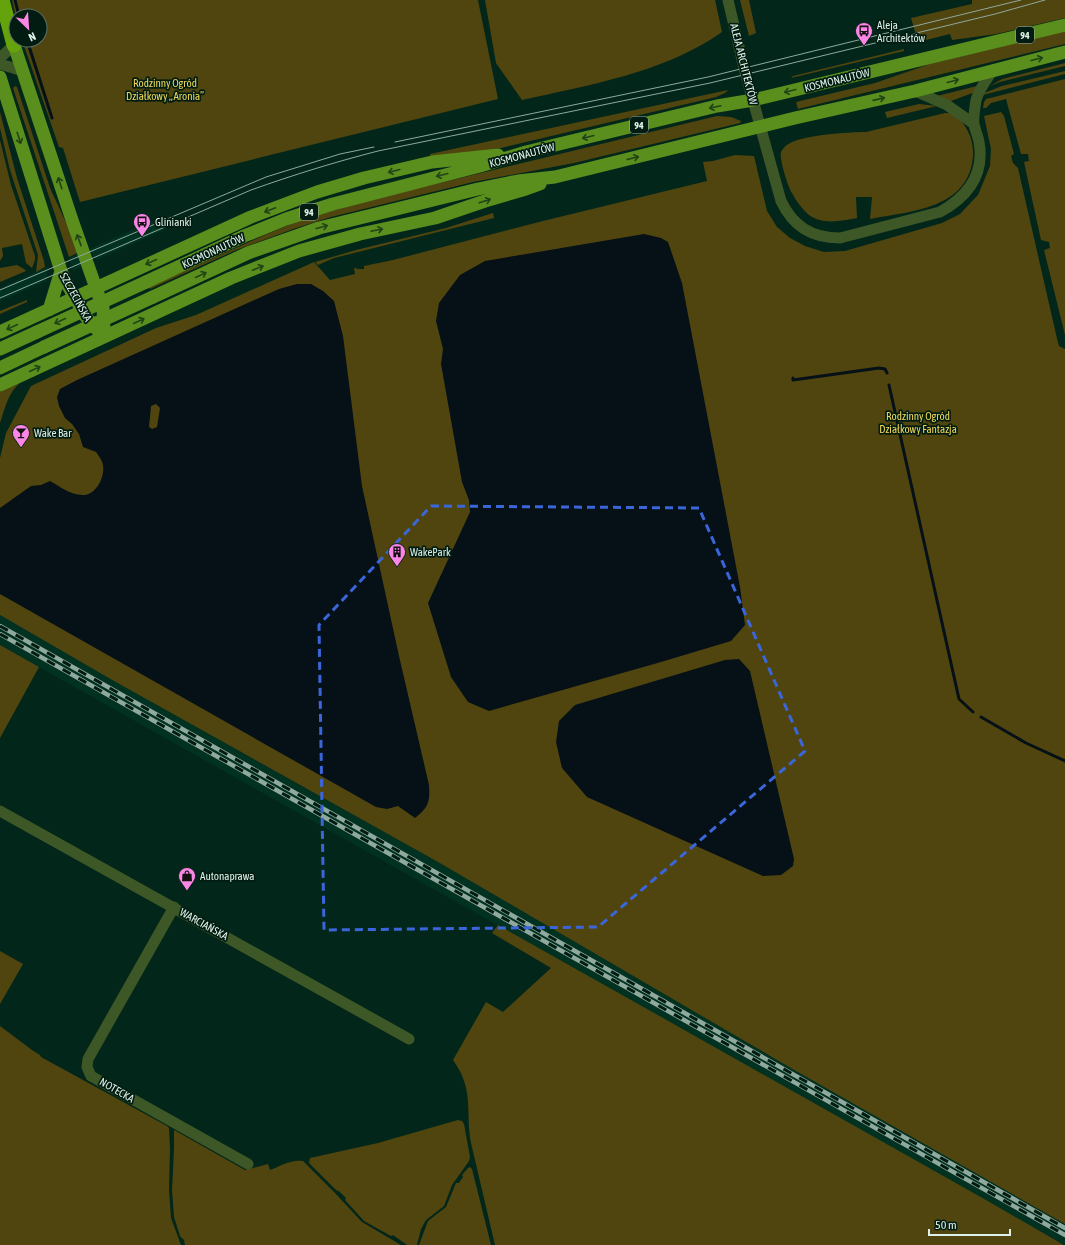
<svg xmlns="http://www.w3.org/2000/svg" width="1065" height="1245" viewBox="0 0 1065 1245" font-family="'Asap Condensed',sans-serif">
<style>
.built{fill:#003121}
.green{fill:#50450f}
.water{fill:#051017;fill-rule:evenodd}
.lines{fill:none;stroke-linecap:round;stroke-linejoin:round}
.stream{stroke:#051017;stroke-width:3}
.minor{stroke:#3e5727;stroke-width:11}
.major{stroke:#5a8e1d;stroke-width:13}
.highway{stroke:#65a30d;stroke-width:15}
.tram{stroke:#8fa99e;stroke-width:1}
.rail-casing{stroke:#8fa99e;stroke-width:4.5}
.rail{stroke:#021c12;stroke-width:3;stroke-dasharray:9;stroke-linecap:butt}
.major-bridge{stroke:#5a8e1d;stroke-width:13}
.oneway{stroke:#214416}
.marked{fill:none;stroke:#3a66da;stroke-width:3;stroke-dasharray:8 5;stroke-linejoin:round}
.labels{text-anchor:middle;dominant-baseline:central;stroke-width:3.5;stroke-linejoin:round;paint-order:stroke}
.shield{fill:#021c12;stroke:#9cb1a8;stroke-width:1}
.shield-label{font-size:10px;font-weight:bold;fill:#def1e8}
.poi-label{font-size:11px;fill:#def1e8;stroke:#021c12;text-anchor:start}
.street-label{font-size:11px;fill:#def1e8;stroke:#021c12}
.park-label{font-size:11px;fill:#f1d85a;stroke:#021c12}
</style>
<rect width="100%" height="100%" fill="#02271a"/>
<path class="built" d="M 164,216 L 170,227 L 96,260 L 91,252 L 89,249 Z
M 77,253 L 82,267 L 73,271 L 69,258 Z
M 47,267 L 47,281 L 0,301 L 0,288 Z
M 0,615 L 114,681 L 438,862 L 796,1071 L 1065,1224 L 1065,1245 L 0,645 Z"/>
<path class="green" d="M 12,0 L 478,0 L 498,99 L 80,202 L 63,148 L 59,147 L 22,40 L 40,40 L 40,16 L 16,16 L 16,18 Z
M 485,0 L 715,0 L 722,32 C 666,72 589,85 522,100 L 496,63 Z
M 740,0 L 749,0 L 756,33 L 749,36 Z
M 972,0 L 1065,0 L 1065,18 L 996,34 L 952,40 L 950,34 L 918,42 L 911,18 L 972,4 Z
M 1065,31 L 1065,44 L 798,109 L 796,102 L 875,83 L 930,64 Z
M 904,49 L 904,51 L 791,78 L 793,76 Z
M 1065,63 L 1065,66 L 1000,82 L 990,86 L 1002,79 Z
M 1065,71 L 1065,74 L 983,95 L 984,93 L 1002,86 Z
M 1065,79 L 1065,335 L 1044,250 L 1050,248 L 1049,242 L 1041,240 L 1024,162 L 1029,161 L 1028,154 L 1021,154 L 1006,99 L 991,103 L 986,108 L 983,108 L 984,102 L 986,99 Z
M 15,86 L 17,87 L 50,188 L 68,227 L 77,253 L 69,257 L 13,88 Z
M 977,86 L 975,92 L 951,101 L 937,96 Z
M 728,90 L 725,93 L 716,97 L 501,148 L 431,158 L 430,154 Z
M 919,104 L 937,106 L 887,118 L 885,112 Z
M 0,112 L 17,178 L 44,261 L 45,267 L 36,272 L 38,255 L 10,170 L 0,128 Z
M 1001,112 L 1004,116 L 1014,154 L 1011,156 L 1013,163 L 1018,168 L 1058,343 L 1059,346 L 1065,349 L 1065,1224 L 796,1071 L 438,862 L 114,681 L 0,615 L 0,458 L 6,433 L 31,386 L 156,328 L 196,315 L 314,262 L 330,280 L 355,274 L 354,268 L 359,269 L 364,269 L 364,266 L 393,260 L 543,221 L 707,181 L 703,162 L 713,161 L 735,155 L 754,156 L 767,211 L 777,227 L 790,238 L 805,246 L 824,252 L 845,251 L 942,223 L 960,214 L 978,195 L 990,166 L 991,149 L 984,116 Z
M 945,113 L 953,113 C 966,124 974,138 973,156 C 969,209 911,211 870,219 L 872,197 L 856,197 L 857,218 C 841,221 823,225 809,215 C 802,209 796,201 792,193 C 788,187 779,158 781,152 C 782,150 785,146 787,145 C 800,135 849,132 866,132 Z
M 717,116 L 731,117 L 741,121 L 740,123 L 574,163 L 473,182 L 331,217 L 296,228 L 236,250 L 150,289 L 149,287 L 267,234 L 294,223 L 361,202 Z
M 0,140 L 11,185 L 35,256 L 35,260 L 32,268 L 26,263 L 22,244 L 2,248 L 3,256 L 0,261 Z
M 493,213 L 494,218 L 334,258 L 318,265 L 315,262 L 356,250 L 446,228 Z
M 17,265 L 24,269 L 26,271 L 0,282 L 0,268 Z
M 27,300 L 27,302 L 0,314 L 0,311 Z
M 20,383 C 8,393 5,408 0,423 L 0,392 Z
M 0,645 L 39,667 L 0,738 Z
M 498,925 L 986,1200 L 1064,1245 L 495,1245 L 471,1143 C 465,1110 475,1091 453,1060 L 486,1002 L 503,1012 L 551,968 L 492,933 Z
M 0,951 L 23,964 L 0,1004 Z
M 0,1026 L 32,1050 L 40,1055 L 41,1057 L 167,1126 L 169,1128 L 170,1149 L 169,1190 L 171,1218 L 181,1245 L 0,1245 Z
M 458,1120 L 462,1121 L 464,1124 L 470,1157 L 469,1161 L 452,1185 L 444,1206 L 426,1220 L 421,1229 L 417,1245 L 407,1245 L 393,1235 L 391,1236 L 364,1221 L 345,1200 L 346,1198 L 340,1192 L 336,1190 L 309,1163 L 310,1158 L 378,1143 Z
M 174,1130 L 245,1170 L 268,1164 L 270,1170 C 280,1166 292,1159 303,1161 L 334,1192 L 362,1222 L 401,1245 L 185,1245 L 184,1240 L 180,1236 L 174,1217 L 172,1190 L 174,1149 Z
M 470,1167 L 472,1169 L 491,1245 L 419,1245 L 428,1221 L 446,1207 L 456,1183 L 459,1183 L 463,1177 L 462,1175 L 468,1168 Z"/>
<path class="water" d="M 644,234 L 661,238 L 668,242 L 682,283 L 740,587 L 745,625 L 731,641 L 661,662 L 489,711 L 468,702 L 451,677 L 428,603 L 470,512 L 469,500 L 462,482 L 441,364 L 443,349 L 436,321 L 439,303 L 460,275 L 485,261 Z
M 297,284 L 311,284 L 323,291 L 334,301 L 343,336 L 362,486 L 399,656 L 429,785 C 430,801 429,807 415,818 L 398,806 L 387,809 L 376,807 L 0,594 L 0,508 L 31,486 L 41,485 L 50,481 C 59,486 71,495 82,495 C 95,496 105,478 103,466 C 103,461 98,455 96,452 L 83,447 L 79,434 L 72,424 L 65,418 L 59,406 L 57,397 L 60,389 L 77,380 L 279,289 ZM 156,404 L 160,408 L 157,427 L 152,429 L 149,427 L 151,406 Z
M 739,659 L 750,671 L 794,859 L 793,866 L 781,875 L 763,876 L 587,797 L 562,768 L 556,742 L 559,721 L 575,705 L 725,660 Z"/>
<g class="lines">
<path class="stream" d="M 15,0 L 19,16
M 27,40 L 52,118
M 793,378 L 793,380 L 879,368 L 885,369 L 887,373
M 889,385 L 959,699 L 973,712
M 981,717 L 1026,743 L 1065,761"/>
<path class="minor" d="M 728,0 L 744,68 L 781,201 C 793,226 811,238 840,238 L 940,212 C 967,197 985,175 979,142 C 978,136 975,130 974,124 C 973,118 975,107 976,100 C 979,89 987,79 993,70
M 0,58 L 14,45
M 0,64 L 23,71
M 915,91 L 947,105 L 974,124
M 0,811 L 409,1039
M 174,907 L 88,1059 L 87,1067 L 91,1076 L 248,1164"/>
<path class="major" d="M 14,45 L 72,220 L 103,308 L 104,330
M 0,77 L 61,271 L 67,284 L 86,317 L 100,333
M 146,282 L 244,236 L 286,219 L 333,204 L 480,166 L 526,152 L 717,106 L 753,100 L 1065,25
M 153,297 L 248,253 L 319,228 L 478,189 L 518,181 L 555,177 L 795,118 L 915,91 L 1065,52
M 49,310 L 61,271
M 0,332 L 251,217 L 317,192 L 364,178 L 432,162 L 498,155
M 0,349 L 37,332
M 0,368 L 44,347
M 0,385 L 231,278 L 299,251 L 360,234 L 435,218 L 485,201 L 526,189 L 540,184"/>
<path class="highway" d="M 2,0 L 14,45"/>
<path class="tram" d="M 395,142 L 708,77 L 1021,0
M 0,290 L 266,177 L 340,154 L 374,147
M 0,298 L 251,190 C 293,175 335,162 378,151 L 710,83 L 995,14 L 1045,0"/>
<defs>
<path id="rail" d="M 0,626 L 1065,1228
M 0,634 L 1065,1235"/>
</defs>
<use href="#rail" class="rail-casing"/>
<use href="#rail" class="rail"/>
<path class="major-bridge" d="M 37,332 L 146,282
M 44,347 L 153,297"/>
</g>
<defs><path id="oneway-shaft" d="M-6 0H5M1.5-3L5.5 0L1.5 3" fill="none" stroke-width="1.6" stroke-linecap="round" stroke-linejoin="round"/></defs>
<g class="oneway">
<use href="#oneway-shaft" transform="translate(1037 59) rotate(-14)"/>
<use href="#oneway-shaft" transform="translate(953 81) rotate(-15)"/>
<use href="#oneway-shaft" transform="translate(790 91) rotate(166)"/>
<use href="#oneway-shaft" transform="translate(879 99) rotate(-13)"/>
<use href="#oneway-shaft" transform="translate(715 107) rotate(168)"/>
<use href="#oneway-shaft" transform="translate(588 137) rotate(166)"/>
<use href="#oneway-shaft" transform="translate(19 138) rotate(72)"/>
<use href="#oneway-shaft" transform="translate(633 158) rotate(-14)"/>
<use href="#oneway-shaft" transform="translate(394 171) rotate(166)"/>
<use href="#oneway-shaft" transform="translate(442 175) rotate(166)"/>
<use href="#oneway-shaft" transform="translate(60 183) rotate(-108)"/>
<use href="#oneway-shaft" transform="translate(485 201) rotate(-18)"/>
<use href="#oneway-shaft" transform="translate(270 210) rotate(159)"/>
<use href="#oneway-shaft" transform="translate(322 227) rotate(-15)"/>
<use href="#oneway-shaft" transform="translate(377 230) rotate(-12)"/>
<use href="#oneway-shaft" transform="translate(79 240) rotate(-110)"/>
<use href="#oneway-shaft" transform="translate(151 262) rotate(156)"/>
<use href="#oneway-shaft" transform="translate(258 268) rotate(-22)"/>
<use href="#oneway-shaft" transform="translate(201 275) rotate(-25)"/>
<use href="#oneway-shaft" transform="translate(60 321) rotate(155)"/>
<use href="#oneway-shaft" transform="translate(139 321) rotate(-25)"/>
<use href="#oneway-shaft" transform="translate(12 327) rotate(155)"/>
<use href="#oneway-shaft" transform="translate(35 369) rotate(-25)"/>
</g>
<path class="marked" d="M 431,506 L 699,508 L 805,751 L 598,927 L 324,930 L 319,625 Z"/>
<defs>
<symbol id="bus-pin" viewBox="-11 -11 22 30"><path d="M0 17L-7.5 6A9.5 9.5 0 1 1 7.5 6Z" fill="#fb86e5" stroke="#021c12"/><path d="M-5-6H5V4H4V6H2V4H-2V6H-4V4H-5ZM-3.5-4V0h7V-4ZM-3.5 1.2v1.5H-2V1.2ZM2 1.2v1.5H3.5V1.2Z" fill="#111"/></symbol>
<symbol id="bar-pin" viewBox="-11 -11 22 30"><path d="M0 17L-7.5 6A9.5 9.5 0 1 1 7.5 6Z" fill="#fb86e5" stroke="#021c12"/><path d="M-6-5H6L.8 .8V4.5H3.5V6h-7V4.5H-.8V.8Z" fill="#111"/></symbol>
<symbol id="building-pin" viewBox="-11 -11 22 30"><path d="M0 17L-7.5 6A9.5 9.5 0 1 1 7.5 6Z" fill="#fb86e5" stroke="#021c12"/><path d="M-4-6H4V6H1V3H-1V6H-4ZM-2.5-4.3h1.7v1.8h-1.7ZM.8-4.3h1.7v1.8H.8ZM-2.5-1h1.7V.8h-1.7ZM.8-1h1.7V.8H.8Z" fill="#111"/></symbol>
<symbol id="shop-pin" viewBox="-11 -11 22 30"><path d="M0 17L-7.5 6A9.5 9.5 0 1 1 7.5 6Z" fill="#fb86e5" stroke="#021c12"/><path d="M-5-2.5h2.3a2.7 3.5 0 0 1 5.4 0H5L5.5 6h-11ZM-1.5-2.5h3a1.5 2.3 0 0 0-3 0Z" fill="#111"/></symbol>
</defs>
<g fill-rule="evenodd">
<use href="#bus-pin" x="854" y="21" width="20" height="27"/>
<use href="#bus-pin" x="132" y="212" width="20" height="27"/>
<use href="#bar-pin" x="11" y="423" width="20" height="27"/>
<use href="#building-pin" x="387" y="542" width="20" height="27"/>
<use href="#shop-pin" x="177" y="866" width="20" height="27"/>
</g>
<g class="labels">
<g class="shield">
<rect x="1016" y="27" width="18" height="16" rx="3"/>
<rect x="630" y="117" width="18" height="16" rx="3"/>
<rect x="300" y="204" width="18" height="16" rx="3"/>
</g>
<g class="shield-label">
<text x="1025" y="35">94</text>
<text x="639" y="125">94</text>
<text x="309" y="212">94</text>
</g>
<g class="poi-label">
<text x="877" y="25">Aleja<tspan x="877" dy="13">Architektów</tspan></text>
<text x="155" y="222">Glinianki</text>
<text x="34" y="433">Wake Bar</text>
<text x="410" y="552">WakePark</text>
<text x="200" y="876">Autonaprawa</text>
</g>
<g class="street-label">
<text transform="translate(744 64) rotate(76)">ALEJA ARCHITEKTÓW</text>
<text transform="translate(837 80) rotate(-14)">KOSMONAUTÓW</text>
<text transform="translate(522 155) rotate(-15)">KOSMONAUTÓW</text>
<text transform="translate(213 251) rotate(-25)">KOSMONAUTÓW</text>
<text transform="translate(76 297) rotate(61)">SZCZECIŃSKA</text>
<text transform="translate(204 924) rotate(29)">WARCIAŃSKA</text>
<text transform="translate(117 1090) rotate(30)">NOTECKA</text>
</g>
<g class="park-label">
<text x="165" y="83">Rodzinny Ogród<tspan x="165" dy="13">Działkowy „Aronia”</tspan></text>
<text x="918" y="416">Rodzinny Ogród<tspan x="918" dy="13">Działkowy Fantazja</tspan></text>
</g>
</g>
<g transform="translate(28 28) rotate(155)"><circle r="19" fill="#021c12" stroke="#5a7168"/>
<path d="M0-3L7 15L0 10L-7 15Z" fill="#fb86e5"/>
<text y="-6" font-size="11" font-weight="bold" text-anchor="middle" fill="#def1e8">N</text>
</g>
<path d="M929 1229v6h81v-6" fill="none" stroke="#def1e8" stroke-width="2"/>
<text x="935" y="1229" font-size="12" fill="#def1e8" stroke="#021c12" stroke-width="3" paint-order="stroke">50 m</text>
</svg>
